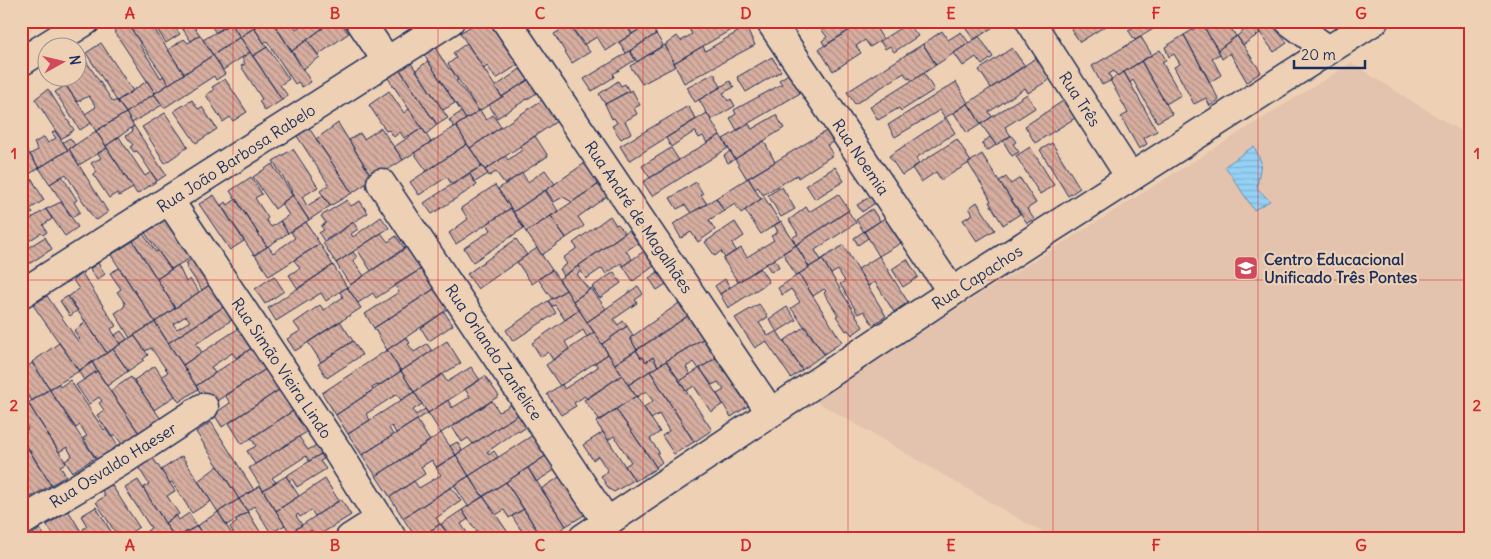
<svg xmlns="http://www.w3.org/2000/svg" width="1491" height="559" viewBox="0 0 1491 559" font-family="Delius,sans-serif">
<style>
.built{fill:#e3c3ad}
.water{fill:url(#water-rules);stroke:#6490b8}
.building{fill:url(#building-back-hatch);stroke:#1b2f5e;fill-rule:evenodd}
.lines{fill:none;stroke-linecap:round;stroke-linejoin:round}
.minor-casing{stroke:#1b2f5e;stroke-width:31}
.minor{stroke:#eed1b5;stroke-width:28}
.grid{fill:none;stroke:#d62828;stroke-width:1;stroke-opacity:0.55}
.labels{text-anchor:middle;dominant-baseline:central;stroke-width:4.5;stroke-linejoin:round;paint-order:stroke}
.street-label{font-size:16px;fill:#1b2f5e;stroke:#eed1b5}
.poi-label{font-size:16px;font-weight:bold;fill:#1b2f5e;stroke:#eed1b5;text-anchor:start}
.neatline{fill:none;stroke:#d62828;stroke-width:2}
.grid-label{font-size:16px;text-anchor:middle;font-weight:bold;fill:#d62828}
</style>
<defs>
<pattern id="water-rules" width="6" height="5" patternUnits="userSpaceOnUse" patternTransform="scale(1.25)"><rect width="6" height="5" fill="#94d1f4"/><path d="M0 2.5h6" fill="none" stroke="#7fb4d4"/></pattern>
<pattern id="building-back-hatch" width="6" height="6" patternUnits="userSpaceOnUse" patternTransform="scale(1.25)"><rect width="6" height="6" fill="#d7aea0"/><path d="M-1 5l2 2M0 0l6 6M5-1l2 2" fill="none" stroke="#ae8e86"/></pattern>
</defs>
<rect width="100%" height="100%" fill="#eed1b5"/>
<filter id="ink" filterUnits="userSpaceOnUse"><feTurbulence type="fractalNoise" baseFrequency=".02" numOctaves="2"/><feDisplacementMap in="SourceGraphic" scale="10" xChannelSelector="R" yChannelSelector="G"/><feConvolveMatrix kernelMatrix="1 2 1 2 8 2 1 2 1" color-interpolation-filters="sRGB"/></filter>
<g filter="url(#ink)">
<path class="built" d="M 1351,63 L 1470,137 L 1470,538 L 1052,538 L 812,399 Z"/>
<path class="water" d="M 1254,146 L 1261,162 L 1257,188 L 1270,201 L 1254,210 L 1225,166 Z"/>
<path class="building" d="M 129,21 L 149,21 L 184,74 L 169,84 L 127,23 Z
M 152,21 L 188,21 L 176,29 L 180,34 L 166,43 Z
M 208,21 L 228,21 L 230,24 L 216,33 Z
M 234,21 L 250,21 L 254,28 L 240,37 L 231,23 Z
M 250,21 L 264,21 L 254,28 Z
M 264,21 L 272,21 L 311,82 L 302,87 L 298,82 L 295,84 L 267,41 L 264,43 L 254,28 Z
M 272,21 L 298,21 L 293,25 L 296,29 L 307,21 L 332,21 L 292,51 Z
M 332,21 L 353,21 L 344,27 L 349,33 L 318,55 L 307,40 Z
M 479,21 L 492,21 L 521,63 L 496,79 L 487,66 L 484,69 L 460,33 Z
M 567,21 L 623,21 L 632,34 L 606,51 L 597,37 L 583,45 Z
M 623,21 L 648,21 L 650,23 L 632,34 Z
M 701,21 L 746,21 L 674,63 L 665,45 L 677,36 L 681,41 L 692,34 L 689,29 Z
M 800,21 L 818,21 L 818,22 L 806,29 Z
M 834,21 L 864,21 L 825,46 L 822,41 L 827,37 L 821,29 Z
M 864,21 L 872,21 L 883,39 L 870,47 L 865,40 L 856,46 L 861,53 L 833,71 L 819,49 Z
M 978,21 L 1002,21 L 974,40 L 966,29 Z
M 1084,21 L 1113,21 L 1080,42 L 1071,29 Z
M 1130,21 L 1151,21 L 1155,28 L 1135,40 L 1128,30 L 1134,27 Z
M 1206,21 L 1226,21 L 1236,36 L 1218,50 L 1202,24 Z
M 1256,21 L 1275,21 L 1279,24 L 1275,27 L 1287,43 L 1274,52 L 1253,23 Z
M 191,22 L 200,35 L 191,41 L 182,28 Z
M 127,23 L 141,43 L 139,44 L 161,78 L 163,76 L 169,84 L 155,93 L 114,31 Z
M 231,23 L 240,37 L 213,55 L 203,40 Z
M 650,23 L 656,34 L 626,53 L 619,42 Z
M 908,23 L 918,36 L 894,52 L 890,46 L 885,49 L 880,41 Z
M 1253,23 L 1260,33 L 1243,45 L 1237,36 Z
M 1202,24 L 1220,54 L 1212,58 L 1221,75 L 1210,82 L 1184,35 Z
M 570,25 L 590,52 L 572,63 L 554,34 Z
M 746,27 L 755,45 L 684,83 L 674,63 L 703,46 L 705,51 Z
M 254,28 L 267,47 L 253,56 L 240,37 Z
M 942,31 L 948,40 L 961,32 L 969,43 L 936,65 L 923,44 Z
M 656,34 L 663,45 L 637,62 L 630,51 Z
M 200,35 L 213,55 L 184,74 L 168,50 L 184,39 L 188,43 Z
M 1184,35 L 1219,100 L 1210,106 L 1206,98 L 1194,104 L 1174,67 L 1180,64 L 1174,54 L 1169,57 L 1165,47 Z
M 979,36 L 993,57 L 982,65 L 976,57 L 963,66 L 954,53 Z
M 1237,36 L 1261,72 L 1247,82 L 1230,53 L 1222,59 L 1218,50 Z
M 240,37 L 250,52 L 223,70 L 213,55 Z
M 1141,37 L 1152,55 L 1117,76 L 1114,71 L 1109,74 L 1112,80 L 1102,85 L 1092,66 Z
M 307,40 L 320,57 L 303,69 L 292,51 Z
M 101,43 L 133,91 L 117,101 L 86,53 Z
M 467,43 L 502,97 L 479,111 L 448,64 L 456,58 L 453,53 Z
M 923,44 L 936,65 L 912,81 L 910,78 L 908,79 L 904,73 L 855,104 L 847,92 Z
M 665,45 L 676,66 L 642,84 L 630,66 Z
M 267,47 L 289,79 L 280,85 L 288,96 L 282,100 L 253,56 Z
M 437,47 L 438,50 L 437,51 L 449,69 L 451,69 L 458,80 L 456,81 L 479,111 L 466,119 L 424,55 Z
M 1012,48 L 1025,66 L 991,88 L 979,70 Z
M 1160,50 L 1166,60 L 1162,62 L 1181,95 L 1166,104 L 1141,61 Z
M 630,51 L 635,60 L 613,74 L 614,77 L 592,91 L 584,79 Z
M 250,52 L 282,100 L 265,111 L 259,101 L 262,99 L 241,66 L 245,64 L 242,58 Z
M 1042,54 L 1055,76 L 1028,93 L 1025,88 L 989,112 L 992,117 L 981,124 L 968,103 Z
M 213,55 L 225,74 L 216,80 L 214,76 L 164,108 L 154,94 Z
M 772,57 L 781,71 L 746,92 L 737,77 Z
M 86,61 L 113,102 L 117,100 L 126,113 L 96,131 L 85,114 L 96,107 L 89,96 L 77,102 L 61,78 L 78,78 L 78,67 Z
M 428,61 L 455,103 L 443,110 L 416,70 Z
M 1141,61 L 1172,114 L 1157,122 L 1133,80 L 1130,83 L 1124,72 Z
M 411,63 L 448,118 L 437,125 L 400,70 Z
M 523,67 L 531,78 L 502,97 L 495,87 Z
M 400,70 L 437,125 L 426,134 L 388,78 Z
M 1124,72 L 1157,131 L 1144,138 L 1147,144 L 1139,149 L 1121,117 L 1128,113 L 1110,80 Z
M 714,73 L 721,87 L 695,102 L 687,88 Z
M 790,73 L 802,92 L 737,130 L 730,118 L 736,114 L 734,110 L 782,84 L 779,80 Z
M 924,73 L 934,90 L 901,111 L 899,108 L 878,120 L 870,107 Z
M 531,78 L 540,91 L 497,118 L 489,105 Z
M 225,79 L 247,112 L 233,121 L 230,117 L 223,122 L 206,95 L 214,90 L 212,87 Z
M 147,81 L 155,93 L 126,113 L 117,101 Z
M 618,81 L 621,86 L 625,84 L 629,91 L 605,104 L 599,94 Z
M 730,81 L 734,87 L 723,93 L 728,101 L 731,99 L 735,106 L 711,120 L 699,100 Z
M 956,82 L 968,103 L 945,118 L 940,110 L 895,137 L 888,125 Z
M 66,85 L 91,123 L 80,130 L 55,92 Z
M 48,89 L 74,130 L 61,139 L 35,99 Z
M 632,90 L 640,105 L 634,108 L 637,114 L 625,121 L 631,133 L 621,139 L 612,126 L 617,123 L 614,118 L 612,119 L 605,104 Z
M 389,91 L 404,113 L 409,109 L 422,128 L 410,136 L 409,135 L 404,138 L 400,132 L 394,137 L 389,130 L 386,131 L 369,105 Z
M 154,94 L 162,105 L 132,123 L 126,113 Z
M 1027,94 L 1035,108 L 1005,127 L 1011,136 L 996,145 L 981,124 Z
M 1069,97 L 1080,115 L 1035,143 L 1025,126 Z
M 545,98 L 560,119 L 485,170 L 470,148 Z
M 192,100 L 198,109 L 202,107 L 217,129 L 196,143 L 174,111 Z
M 968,103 L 981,124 L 967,133 L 954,113 Z
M 688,106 L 696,119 L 629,161 L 620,146 Z
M 480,110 L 486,120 L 493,115 L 501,127 L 470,148 L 456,126 Z
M 461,112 L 466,119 L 454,127 L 449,120 Z
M 126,113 L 134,126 L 106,146 L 96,131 Z
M 165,113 L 188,147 L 165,163 L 142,127 Z
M 707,113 L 720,135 L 707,143 L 703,136 L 699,138 L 695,131 L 671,147 L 666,138 Z
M 776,115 L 784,128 L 735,159 L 723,139 L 749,124 L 752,129 Z
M 946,118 L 955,133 L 916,158 L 919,164 L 902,175 L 889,156 Z
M 338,123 L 373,179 L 352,193 L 316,139 Z
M 134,126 L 166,175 L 157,181 L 137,151 L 134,152 L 130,147 L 133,145 L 126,136 L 133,131 L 131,128 Z
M 456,126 L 467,144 L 427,171 L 414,153 Z
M 309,128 L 352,193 L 330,206 L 320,191 L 329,185 L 297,136 Z
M 381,128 L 403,160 L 373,179 L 349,140 L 360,133 L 364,139 Z
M 422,128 L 431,142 L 403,160 L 394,147 Z
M 828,130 L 835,141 L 827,145 L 833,155 L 798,178 L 797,175 L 763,195 L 758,187 L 755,189 L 748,178 Z
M 55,131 L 68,150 L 39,168 L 30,154 L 38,150 L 34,143 L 44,137 L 48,143 L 56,138 L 52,133 Z
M 96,131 L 107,148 L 79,165 L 69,149 Z
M 720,135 L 728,148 L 652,196 L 643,182 Z
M 1011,135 L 1016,142 L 1013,144 L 1019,152 L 1012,156 L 1003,141 Z
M 535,136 L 548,156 L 505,184 L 496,172 L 489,176 L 485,170 L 505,156 L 508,160 L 522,150 L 520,146 Z
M 119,137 L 145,176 L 151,172 L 157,181 L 137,194 L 106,146 Z
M 990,137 L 996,145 L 987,151 L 982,143 Z
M 70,138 L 75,145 L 68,150 L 63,142 Z
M 957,139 L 971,162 L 941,180 L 936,172 L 921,182 L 912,168 Z
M 21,141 L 28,152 L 21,156 Z
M 764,141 L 775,162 L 747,179 L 735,159 Z
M 1052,143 L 1080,188 L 1068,196 L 1040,150 Z
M 467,144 L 482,166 L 452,185 L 447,177 L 419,195 L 410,182 Z
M 1030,147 L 1054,185 L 1040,194 L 1016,156 Z
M 107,148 L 133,188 L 119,196 L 117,193 L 109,198 L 93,174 L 97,172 L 91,163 L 101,158 L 98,153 Z
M 671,148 L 679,160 L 650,178 L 642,166 Z
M 69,149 L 108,212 L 97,220 L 94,219 L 66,174 L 50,184 L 39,168 Z
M 293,149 L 318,187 L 302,197 L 307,206 L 323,196 L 330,206 L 309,220 L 290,192 L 292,191 L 273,161 Z
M 730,151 L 735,159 L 728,163 L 724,156 Z
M 28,152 L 39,168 L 21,179 L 21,156 Z
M 982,154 L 1020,214 L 1003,225 L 989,202 L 991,201 L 984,188 L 968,163 Z
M 588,161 L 602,182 L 572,202 L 563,197 L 554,202 L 546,190 Z
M 272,164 L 293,195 L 275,209 L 253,177 Z
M 482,166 L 488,174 L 475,182 L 469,173 Z
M 835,167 L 844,181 L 815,199 L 806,185 Z
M 545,170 L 555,184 L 513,212 L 498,189 L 522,173 L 528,182 Z
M 469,173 L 477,185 L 432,214 L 424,203 Z
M 62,176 L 77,200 L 74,202 L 80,212 L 72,217 L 50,184 Z
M 251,177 L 262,194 L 255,198 L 268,218 L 266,220 L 271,227 L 280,221 L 288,233 L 267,247 L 230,191 Z
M 1006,177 L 1011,184 L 1020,178 L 1036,203 L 1027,209 L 1034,219 L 1027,223 L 999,181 Z
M 748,178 L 761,199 L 741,213 L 735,204 L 724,211 L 716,198 Z
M 32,179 L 44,200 L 30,209 L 33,213 L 21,221 L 21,185 Z
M 602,182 L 610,194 L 578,217 L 584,226 L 566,238 L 551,216 Z
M 696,182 L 703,194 L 701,195 L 707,204 L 691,213 L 685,205 L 677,209 L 670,198 Z
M 495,185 L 511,208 L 456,244 L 449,233 L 468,219 L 461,208 Z
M 782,187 L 795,209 L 781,217 L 768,195 Z
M 545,190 L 558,211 L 526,232 L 513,212 Z
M 838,194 L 849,210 L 796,245 L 792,238 L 798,234 L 789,220 L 806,207 L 809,212 Z
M 214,195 L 244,241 L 230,250 L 199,204 Z
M 293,195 L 309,220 L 288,233 L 280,221 L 289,215 L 281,203 Z
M 871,196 L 875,203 L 862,212 L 857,205 Z
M 764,197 L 780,222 L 761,234 L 745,210 Z
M 716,198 L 724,211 L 709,220 L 715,230 L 698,242 L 691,232 L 681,238 L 673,224 Z
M 236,199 L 267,247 L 254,255 L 221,205 L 226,202 L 228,205 Z
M 347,200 L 351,206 L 360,201 L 368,213 L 324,241 L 319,233 L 324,230 L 321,226 L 326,223 L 321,216 Z
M 61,202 L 78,227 L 65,236 L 46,209 Z
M 977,202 L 995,230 L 977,241 L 963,220 L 973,214 L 969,208 Z
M 511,208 L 524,228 L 473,262 L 464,248 L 491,230 L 487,224 Z
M 46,209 L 52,219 L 43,225 L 47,232 L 43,235 L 41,233 L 21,246 L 21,225 Z
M 872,209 L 880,221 L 864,232 L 856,220 Z
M 848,211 L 856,223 L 815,250 L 821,260 L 809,267 L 796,245 Z
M 171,216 L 196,255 L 171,269 L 145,233 Z
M 551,216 L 566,238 L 542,255 L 526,232 Z
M 610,216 L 616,225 L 618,224 L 625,233 L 564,276 L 560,269 L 567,264 L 563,258 L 577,248 L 573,243 Z
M 381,217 L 389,228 L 336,263 L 323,243 L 345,229 L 345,228 L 353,222 L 358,229 L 351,234 L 353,237 Z
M 885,218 L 901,243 L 879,256 L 864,231 Z
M 781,221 L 796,245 L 738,282 L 723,259 L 741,248 L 747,257 L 774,240 L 771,236 L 777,233 L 777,230 L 774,225 Z
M 306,222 L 320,244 L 269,276 L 255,255 L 268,246 L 273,253 L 295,238 L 291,232 Z
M 735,222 L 744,236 L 732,244 L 736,250 L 725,258 L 721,251 L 715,256 L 705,242 Z
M 633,227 L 642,240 L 626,251 L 632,259 L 623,266 L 621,263 L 606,274 L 602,268 L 586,279 L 578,266 Z
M 864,231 L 868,238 L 858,245 L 854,238 Z
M 381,233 L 388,242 L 396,236 L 405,249 L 371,271 L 357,249 Z
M 143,234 L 156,252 L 158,251 L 171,269 L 157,279 L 133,241 Z
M 45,237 L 52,249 L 21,269 L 21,252 Z
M 516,239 L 527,255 L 478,289 L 467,274 Z
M 133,241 L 175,308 L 155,322 L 111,255 Z
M 320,244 L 333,265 L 298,289 L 289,275 L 300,268 L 294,260 Z
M 796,245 L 809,267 L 796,276 L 783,253 Z
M 843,245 L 886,316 L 873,325 L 864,311 L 858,314 L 840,284 L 845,281 L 838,270 L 831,274 L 822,259 Z
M 406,247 L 421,269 L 376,298 L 373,293 L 358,303 L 347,287 Z
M 537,248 L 552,270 L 532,284 L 517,262 Z
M 647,249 L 657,264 L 633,281 L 623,266 Z
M 353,252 L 357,257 L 353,260 L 364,276 L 350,285 L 336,263 Z
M 197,256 L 214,282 L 202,290 L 186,266 L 188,265 L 186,263 Z
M 879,256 L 908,302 L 894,312 L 875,282 L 868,286 L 858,269 Z
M 775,259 L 779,267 L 771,272 L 766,264 Z
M 822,259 L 863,327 L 852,335 L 848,330 L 846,331 L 836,316 L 838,315 L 824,293 L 826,291 L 824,289 L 813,296 L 799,274 Z
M 907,259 L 918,277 L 903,287 L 892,269 Z
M 98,263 L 105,274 L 97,280 L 90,269 Z
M 178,265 L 186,282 L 190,279 L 199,292 L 175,308 L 157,279 Z
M 333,265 L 347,287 L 326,301 L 321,293 L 276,321 L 268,308 Z
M 578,266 L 581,271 L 577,274 L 589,290 L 573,301 L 559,279 Z
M 119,268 L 155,322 L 130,338 L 115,313 L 124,307 L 125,303 L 117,292 L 121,289 L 110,273 Z
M 760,268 L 769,282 L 728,308 L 720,294 Z
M 421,269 L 434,289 L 374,328 L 365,314 L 399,292 L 395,285 Z
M 552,270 L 566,290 L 552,299 L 538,279 Z
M 661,270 L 669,282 L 657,290 L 649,278 Z
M 614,272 L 621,283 L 600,298 L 592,287 Z
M 82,273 L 116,326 L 111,329 L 120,344 L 107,353 L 68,297 L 79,289 L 73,280 Z
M 799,274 L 842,342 L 824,354 L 791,308 L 800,302 L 791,289 L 782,295 L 778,288 Z
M 274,276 L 284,291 L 265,304 L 255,289 Z
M 725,279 L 730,287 L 720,294 L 715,286 Z
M 214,282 L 228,304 L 168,343 L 155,322 ZM 186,316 L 190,321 L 177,329 L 173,324 Z
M 638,286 L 643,294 L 635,300 L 637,303 L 614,319 L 618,325 L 623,321 L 627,326 L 602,344 L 587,322 Z
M 347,287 L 361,308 L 295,351 L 287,339 L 300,331 L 294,323 L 320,305 L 324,310 L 343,297 L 340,292 Z
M 591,288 L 606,309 L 587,322 L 573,301 Z
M 434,289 L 448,309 L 387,350 L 374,328 Z
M 566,290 L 579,310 L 565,320 L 555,305 L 552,306 L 548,301 Z
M 47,296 L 78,341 L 80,339 L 74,331 L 86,322 L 107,353 L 79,371 L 33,305 Z
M 68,296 L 78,310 L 70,316 L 60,301 Z
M 548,301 L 556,313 L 513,341 L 506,330 Z
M 682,301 L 691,314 L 637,350 L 630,338 Z
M 228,304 L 236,317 L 196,344 L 202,352 L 183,365 L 168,343 Z
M 759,304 L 768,317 L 759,323 L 768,336 L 777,331 L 802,370 L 791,378 L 766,341 L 755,348 L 735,318 Z
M 787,307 L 796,320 L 777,332 L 769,319 Z
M 579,310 L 594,332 L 587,337 L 583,330 L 565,342 L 569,349 L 553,360 L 548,352 L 541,357 L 532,343 Z
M 444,312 L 453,325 L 429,341 L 421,328 Z
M 691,314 L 706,337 L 658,366 L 653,357 L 646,362 L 643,357 L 641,358 L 636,350 Z
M 340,321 L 353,341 L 321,362 L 308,342 Z
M 155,322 L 198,389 L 179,402 L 162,376 L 168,372 L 151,348 L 145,351 L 134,335 Z
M 242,326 L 255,346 L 236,358 L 232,353 L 211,367 L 215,373 L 196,386 L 183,365 Z
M 627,326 L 633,335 L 630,338 L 637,350 L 615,364 L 602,344 Z
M 805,326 L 824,354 L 802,370 L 784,341 Z
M 121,331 L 127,339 L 120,344 L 115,335 Z
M 594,332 L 608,354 L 560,386 L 546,365 Z
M 134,335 L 148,355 L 143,359 L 144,360 L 128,371 L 113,349 Z
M 406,337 L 410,343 L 408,344 L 414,352 L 427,344 L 432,351 L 401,371 L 387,350 Z
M 706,337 L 719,356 L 699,369 L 694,362 L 686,367 L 690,374 L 680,381 L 666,361 Z
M 353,341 L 362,355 L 327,378 L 318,364 Z
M 447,341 L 461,363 L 414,392 L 401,371 Z
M 59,343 L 79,371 L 50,389 L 32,362 Z
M 255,346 L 269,367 L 209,406 L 196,386 Z
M 113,349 L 128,371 L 107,386 L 92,362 Z
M 387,350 L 401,371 L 378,386 L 377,385 L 372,388 L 373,390 L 336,415 L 322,393 Z
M 636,350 L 641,358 L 643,357 L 646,362 L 653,357 L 658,366 L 628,385 L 615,364 Z
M 608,354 L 622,375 L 587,399 L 585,396 L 574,403 L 576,406 L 561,415 L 547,394 L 562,384 L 564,389 L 598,367 L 595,363 Z
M 719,356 L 751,404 L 731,417 L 717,394 L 724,390 L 718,382 L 712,385 L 700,368 Z
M 21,358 L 27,367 L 32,363 L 50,389 L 32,401 L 21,386 Z
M 666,361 L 712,430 L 694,442 L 650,371 Z
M 92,362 L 97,371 L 84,380 L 78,371 Z
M 155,366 L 175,396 L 154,410 L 134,380 Z
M 269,367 L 282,388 L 222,427 L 214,414 L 230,403 L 225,395 Z
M 471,367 L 480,380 L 428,413 L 414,392 L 442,374 L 447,382 Z
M 700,368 L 723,404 L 711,412 L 694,386 L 686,391 L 680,381 Z
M 97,371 L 139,433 L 122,444 L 115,435 L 111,437 L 97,415 L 104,410 L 99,403 L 102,401 L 99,397 L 89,404 L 76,385 Z
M 401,371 L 414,392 L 401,400 L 397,394 L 366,414 L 370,420 L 348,434 L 336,415 Z
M 650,371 L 694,442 L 674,454 L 662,436 L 669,431 L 659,414 L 651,419 L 644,407 L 653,401 L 646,391 L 637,397 L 628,385 Z
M 622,375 L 636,396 L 600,420 L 584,400 Z
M 485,376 L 499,396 L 441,433 L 428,413 L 448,400 L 452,408 L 470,397 L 465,389 Z
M 131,377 L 161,419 L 139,433 L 110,391 Z
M 70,380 L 104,430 L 106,428 L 118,446 L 97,460 L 83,438 L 87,436 L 80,425 L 76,428 L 49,389 L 58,384 L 60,387 Z
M 21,386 L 27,395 L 21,398 Z
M 282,388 L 296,409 L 242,444 L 229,423 Z
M 49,389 L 95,458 L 72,472 L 65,461 L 72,456 L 67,447 L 59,452 L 28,403 Z
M 414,392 L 422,404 L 413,410 L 416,415 L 425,409 L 428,413 L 396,433 L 392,426 L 389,428 L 393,435 L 362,455 L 348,434 Z
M 636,396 L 660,432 L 650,439 L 659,452 L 657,454 L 662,462 L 656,467 L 616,409 Z
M 492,401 L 499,412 L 512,404 L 519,414 L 473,444 L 468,438 L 462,442 L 452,427 Z
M 28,403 L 66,463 L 60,466 L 66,476 L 51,485 L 21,438 L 21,433 L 28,429 L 25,423 L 21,425 L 21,407 Z
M 296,409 L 310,430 L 255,464 L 247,451 L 256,446 L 251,438 Z
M 616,409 L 657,468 L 635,481 L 625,466 L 631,462 L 614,436 L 608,440 L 596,422 Z
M 519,414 L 528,426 L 519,432 L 518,430 L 487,452 L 489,455 L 494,451 L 498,457 L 469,476 L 456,455 Z
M 417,420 L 430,441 L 376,476 L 362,455 Z
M 211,422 L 254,490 L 239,499 L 196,432 Z
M 603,432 L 634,480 L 614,492 L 609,489 L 601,476 L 608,471 L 598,456 L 593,460 L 583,445 Z
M 441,433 L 456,455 L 436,467 L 432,460 L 421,467 L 425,474 L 390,497 L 376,476 Z
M 533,435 L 547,455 L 483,497 L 469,476 Z
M 299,437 L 308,450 L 318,444 L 324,452 L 309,461 L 306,456 L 272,478 L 276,482 L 263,490 L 249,468 Z
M 22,438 L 51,485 L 29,498 L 21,486 L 21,480 L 25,477 L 21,470 Z
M 457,442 L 462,450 L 456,455 L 450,446 Z
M 324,452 L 327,457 L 320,461 L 326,469 L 297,487 L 292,479 L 289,481 L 286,476 Z
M 456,455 L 469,476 L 403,518 L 390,497 L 414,481 L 419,488 L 441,475 L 436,468 Z
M 547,455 L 556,469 L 536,482 L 528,468 Z
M 182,456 L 211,501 L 192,513 L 172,482 L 170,483 L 161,470 Z
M 153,458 L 175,491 L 167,496 L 179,514 L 165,523 L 143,488 L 149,484 L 138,467 Z
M 218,466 L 239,499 L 218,512 L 198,481 Z
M 528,468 L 566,526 L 548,538 L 542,538 L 506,482 Z
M 286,476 L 299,496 L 276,511 L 263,490 Z
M 469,476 L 483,497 L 468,506 L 454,485 Z
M 561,476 L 586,514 L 566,526 L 541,489 Z
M 325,479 L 339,501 L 315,516 L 311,510 L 300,517 L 298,514 L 296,516 L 302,525 L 290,533 L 276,511 Z
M 138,480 L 165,523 L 175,538 L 145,538 L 143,534 L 151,528 L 125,488 Z
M 506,482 L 524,509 L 509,518 L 504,510 L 496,515 L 483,496 Z
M 111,484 L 139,527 L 123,538 L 121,538 L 116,531 L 115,532 L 96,502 L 105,496 L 102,490 Z
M 21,486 L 29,498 L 21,503 Z
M 260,486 L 285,525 L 271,533 L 254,506 L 247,511 L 239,499 Z
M 451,487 L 461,501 L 436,518 L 440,524 L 420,538 L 416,538 L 403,518 Z
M 483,496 L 507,531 L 500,536 L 501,538 L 481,538 L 462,510 Z
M 239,499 L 248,512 L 227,525 L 218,512 Z
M 341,499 L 351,515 L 316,537 L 311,530 L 299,538 L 293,538 L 290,533 Z
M 96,507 L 115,538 L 89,538 L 83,529 L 87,526 L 81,516 Z
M 524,509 L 542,538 L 526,538 L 512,516 Z
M 462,510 L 468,519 L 461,524 L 470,537 L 477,532 L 481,538 L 451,538 L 441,524 Z
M 68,511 L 71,515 L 85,538 L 55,538 L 47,525 Z
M 218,512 L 233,536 L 231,538 L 205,538 L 197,526 Z
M 248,512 L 264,538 L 239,538 L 238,536 L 236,537 L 230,527 L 237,522 L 235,520 Z
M 189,513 L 197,526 L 175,538 L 165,523 L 176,515 L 179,520 Z
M 440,524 L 451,538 L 420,538 Z
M 197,526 L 205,538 L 178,538 Z
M 40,529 L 46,538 L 27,538 Z"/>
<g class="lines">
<defs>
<path id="minor" d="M 360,21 L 387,61
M 506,21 L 771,413
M 770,21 L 952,292
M 1030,21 L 1130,177
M 1289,21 L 1328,50
M 21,62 L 86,21
M 381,183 L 607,522
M 169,200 L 334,446 L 392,538
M 21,294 L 450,21
M 21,522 L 122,461 L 204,407
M 350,538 L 380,519
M 583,538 L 952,292 L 1374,21"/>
</defs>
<use href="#minor" class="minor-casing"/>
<use href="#minor" class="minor"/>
</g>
</g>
<path class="grid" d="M 233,21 L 233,538M 438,21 L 438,538M 643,21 L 643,538M 848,21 L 848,538M 1053,21 L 1053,538M 1258,21 L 1258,538M 21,280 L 1470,280"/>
<defs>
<symbol id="school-square" viewBox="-11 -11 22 22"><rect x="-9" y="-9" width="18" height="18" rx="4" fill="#d1495b" stroke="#eed1b5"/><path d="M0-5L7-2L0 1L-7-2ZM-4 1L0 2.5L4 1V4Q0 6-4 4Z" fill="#fff"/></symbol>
</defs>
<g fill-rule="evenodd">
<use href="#school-square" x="1232" y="254" width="28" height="28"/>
</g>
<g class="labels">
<g class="street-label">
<text transform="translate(1080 99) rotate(57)">Rua Três</text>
<text transform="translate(861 157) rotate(56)">Rua Noemia</text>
<text transform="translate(236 158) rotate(-33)">Rua João Barbosa Rabelo</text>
<text transform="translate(639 217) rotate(56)">Rua André de Magalhães</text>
<text transform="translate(977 277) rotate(-33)">Rua Capachos</text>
<text transform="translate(494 352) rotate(56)">Rua Orlando Zanfelice</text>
<text transform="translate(282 368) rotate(56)">Rua Simão Vieira Lindo</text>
<text transform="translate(113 465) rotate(-32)">Rua Osvaldo Haeser</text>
</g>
<g class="poi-label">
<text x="1264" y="259">Centro Educacional<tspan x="1264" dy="18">Unificado Três Pontes</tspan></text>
</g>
</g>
<rect width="1491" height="559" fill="none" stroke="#eed1b5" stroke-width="55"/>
<g transform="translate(62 62) rotate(82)"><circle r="24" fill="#eed1b5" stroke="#9a9092"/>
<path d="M0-4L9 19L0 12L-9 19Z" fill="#d1495b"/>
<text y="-8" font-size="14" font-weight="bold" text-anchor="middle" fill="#1b2f5e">N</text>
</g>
<path d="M1294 60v8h71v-8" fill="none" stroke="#1b2f5e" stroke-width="2.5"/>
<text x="1301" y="60" font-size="15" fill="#1b2f5e" stroke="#eed1b5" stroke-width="4" paint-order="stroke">20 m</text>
<rect x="28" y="28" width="1436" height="504" class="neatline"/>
<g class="grid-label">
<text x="130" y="19">A</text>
<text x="335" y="19">B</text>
<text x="540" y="19">C</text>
<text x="746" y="19">D</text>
<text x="951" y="19">E</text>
<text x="1156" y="19">F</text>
<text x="1361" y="19">G</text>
<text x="14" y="159">1</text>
<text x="1477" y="159">1</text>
<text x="14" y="411">2</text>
<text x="1477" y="411">2</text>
<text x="130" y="551">A</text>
<text x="335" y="551">B</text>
<text x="540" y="551">C</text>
<text x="746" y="551">D</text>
<text x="951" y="551">E</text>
<text x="1156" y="551">F</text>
<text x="1361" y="551">G</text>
</g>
</svg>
